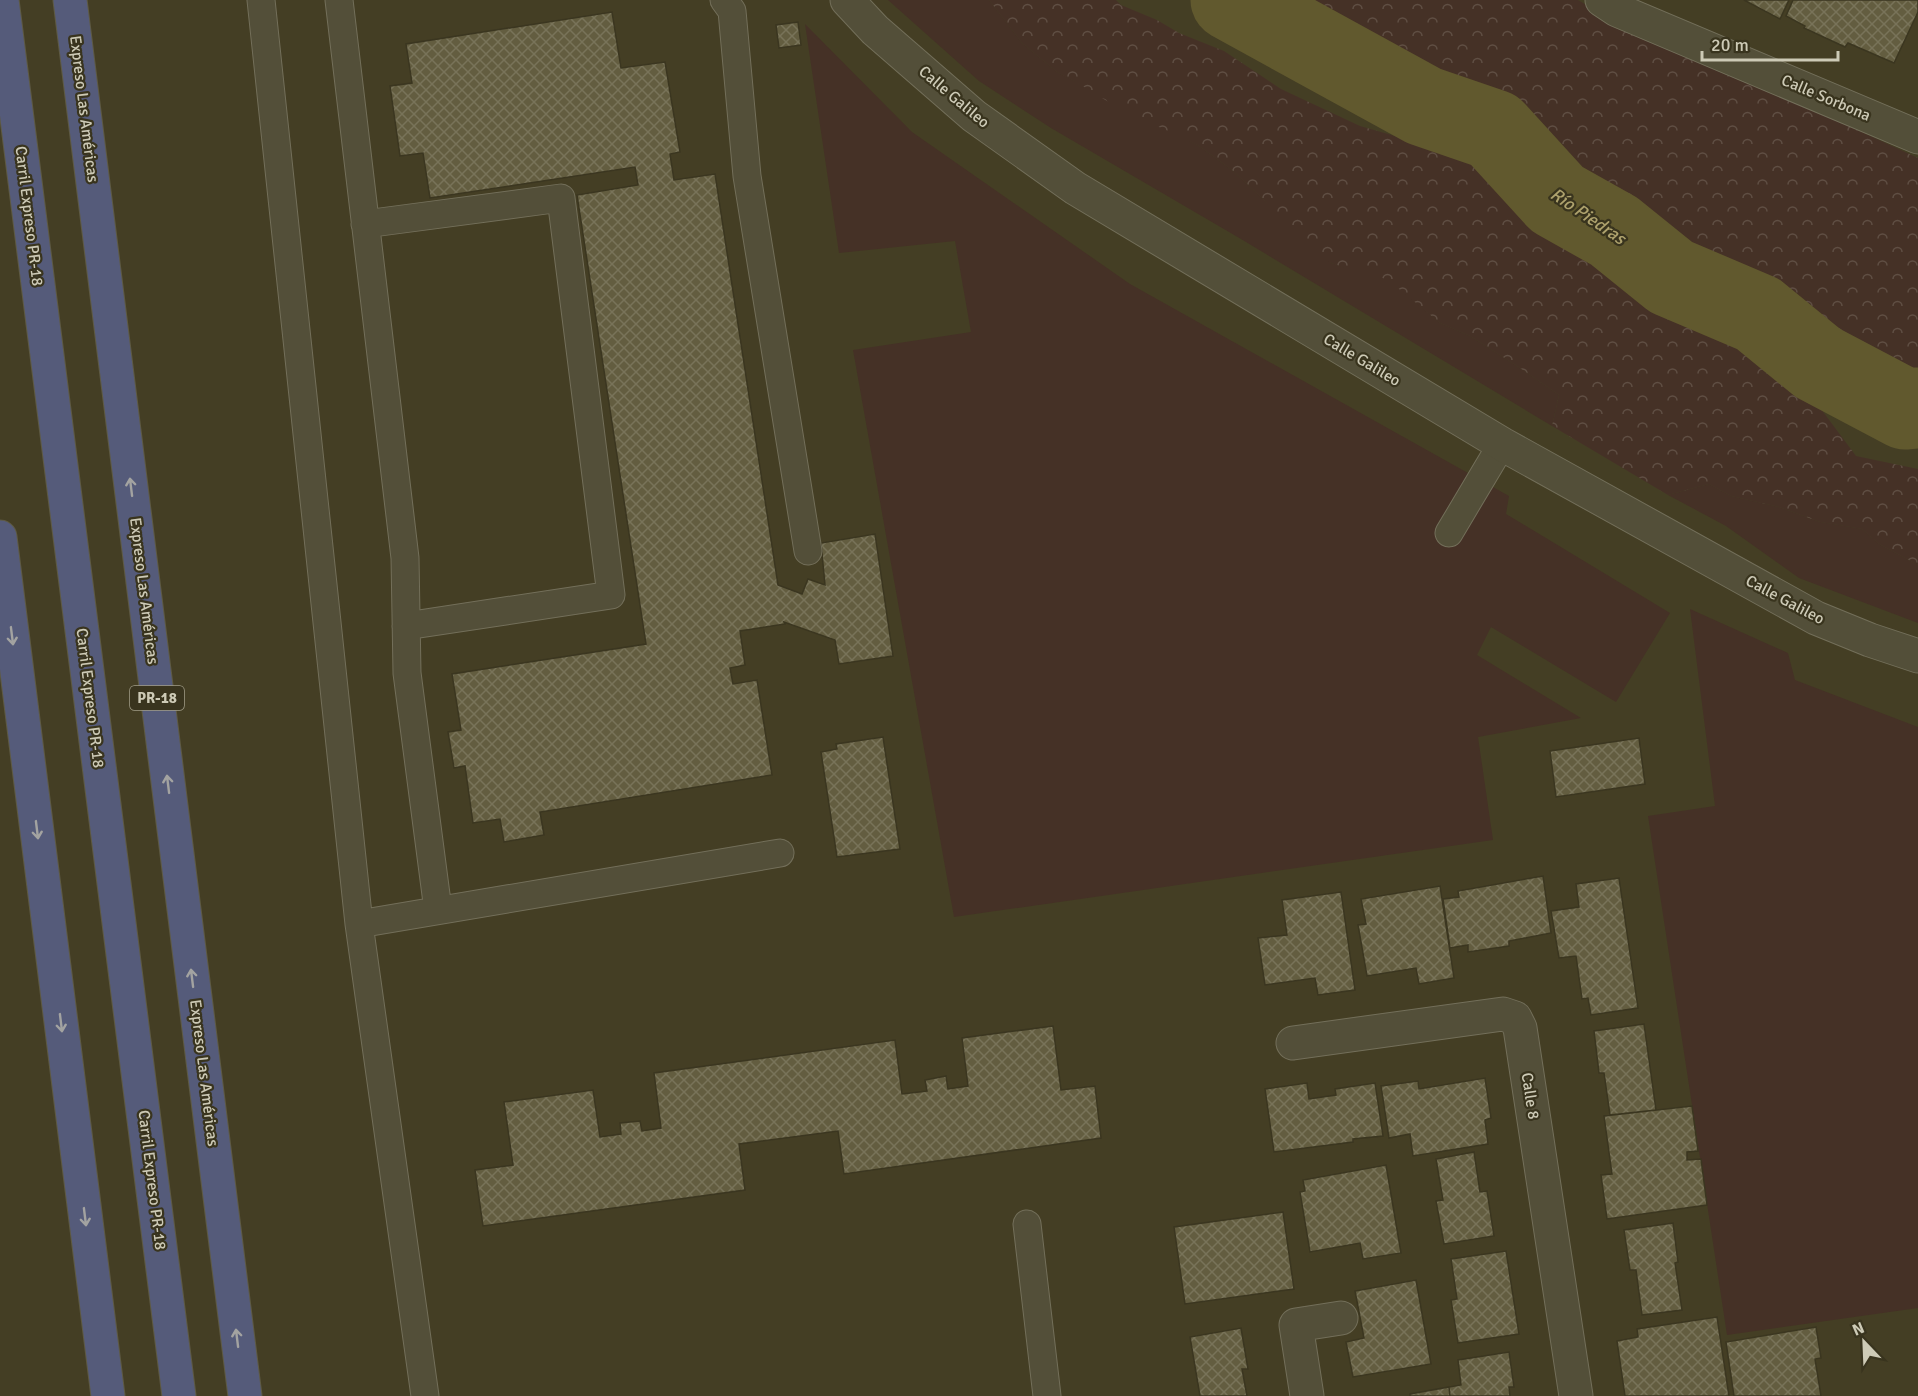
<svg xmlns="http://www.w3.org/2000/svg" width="1918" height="1396" viewBox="0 0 1918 1396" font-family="Signika,sans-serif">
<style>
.green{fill:#453126}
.forest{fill:url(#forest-crowns)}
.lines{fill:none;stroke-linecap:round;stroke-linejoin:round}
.river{stroke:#61592e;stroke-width:81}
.building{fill:url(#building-cross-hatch);stroke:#3b3620;stroke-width:1.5}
.lane-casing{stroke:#736f5a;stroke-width:29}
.street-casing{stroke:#736f5a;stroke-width:35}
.highway-casing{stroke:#5e5a44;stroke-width:35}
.lane{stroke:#534f39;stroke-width:27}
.street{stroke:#534f39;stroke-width:33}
.highway{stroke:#555b7a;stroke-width:33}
.oneway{stroke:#a3a3a1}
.labels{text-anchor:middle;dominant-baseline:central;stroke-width:4.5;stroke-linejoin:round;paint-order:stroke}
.shield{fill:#39341e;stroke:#a19d88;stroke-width:1.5}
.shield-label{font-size:15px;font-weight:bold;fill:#cdcab6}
.street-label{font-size:16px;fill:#cdcab6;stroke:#39341e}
.water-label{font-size:18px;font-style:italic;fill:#aea26d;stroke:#39341e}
</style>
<defs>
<pattern id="forest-crowns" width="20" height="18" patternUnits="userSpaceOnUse" patternTransform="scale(1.5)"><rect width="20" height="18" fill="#453126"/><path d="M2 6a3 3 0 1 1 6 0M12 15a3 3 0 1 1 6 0" fill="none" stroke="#5f4e43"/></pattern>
<pattern id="building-cross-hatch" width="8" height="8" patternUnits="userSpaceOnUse" patternTransform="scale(1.5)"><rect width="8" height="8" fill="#635d40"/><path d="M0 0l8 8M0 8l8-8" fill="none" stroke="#787359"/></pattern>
</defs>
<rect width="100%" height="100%" fill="#443e24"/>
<path class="green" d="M 888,0 L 989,0 L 1022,43 L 1057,72 L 1199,146 L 1232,170 L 1331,263 L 1359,272 L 1387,278 L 1440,323 L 1470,336 L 1517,366 L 1559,395 L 1552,426 L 1241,239 L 1051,128 L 979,81 Z
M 805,24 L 912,132 L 1130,284 L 1509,496 L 1506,514 L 1670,613 L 1616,702 L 1491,627 L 1477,655 L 1581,718 L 1478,737 L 1493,840 L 954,917 L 853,350 L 971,332 L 955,241 L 839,253 Z
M 1709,484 L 1731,496 L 1779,507 L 1820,522 L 1862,529 L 1879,544 L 1918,565 L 1918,623 L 1799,578 L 1726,526 L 1668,495 Z
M 1690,609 L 1788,653 L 1795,680 L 1918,727 L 1918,1308 L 1727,1335 L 1648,816 L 1715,806 Z"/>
<path class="forest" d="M 989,0 L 1116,0 L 1121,5 L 1157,20 L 1179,33 L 1224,51 L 1281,89 L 1360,126 L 1416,142 L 1434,129 C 1444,131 1457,133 1466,137 C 1500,155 1508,194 1531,223 L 1645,294 L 1707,329 L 1775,361 L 1821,409 L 1856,456 L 1918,469 L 1918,565 L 1879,544 L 1862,529 L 1820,522 L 1779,507 L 1731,496 L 1709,484 L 1668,495 L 1552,426 L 1559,395 L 1517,366 L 1470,336 L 1440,323 L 1387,279 L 1359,273 L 1331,263 L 1302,244 L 1264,200 L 1232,170 L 1199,146 L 1115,106 L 1081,85 L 1057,72 L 1022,43 Z
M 1303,0 L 1578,0 L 1639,36 L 1707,64 L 1722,73 L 1790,99 L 1918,158 L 1918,370 L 1831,353 L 1820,344 L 1802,324 L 1775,307 L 1753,299 L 1729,287 L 1699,268 L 1678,268 L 1665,241 L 1633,207 L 1569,174 L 1501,115 L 1479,132 L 1440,116 L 1426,81 L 1331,16 Z"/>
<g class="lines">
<path class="river" d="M 1231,0 L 1424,106 L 1494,130 L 1557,199 L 1614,231 L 1671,277 L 1758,314 L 1818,363 L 1905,409 L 1918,408"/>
</g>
<path class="building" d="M 1744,0 L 1789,0 L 1780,19 Z
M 1793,0 L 1918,0 L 1918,12 L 1894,63 L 1848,43 L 1845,47 L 1804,28 L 1805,26 L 1786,16 Z
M 612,12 L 621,68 L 665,62 L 680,152 L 670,154 L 674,180 L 715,174 L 778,585 L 802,594 L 808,579 L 825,585 L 821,543 L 875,534 L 893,656 L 839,664 L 835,640 L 784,622 L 785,624 L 740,631 L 745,665 L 730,668 L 733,684 L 757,680 L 772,775 L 540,812 L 544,835 L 504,842 L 500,819 L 473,823 L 465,766 L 454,768 L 448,732 L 461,730 L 452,674 L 646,644 L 577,195 L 638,185 L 635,167 L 430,198 L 423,153 L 400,156 L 390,86 L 412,83 L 406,44 Z
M 798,22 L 801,45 L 779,48 L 776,25 Z
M 883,737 L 900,849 L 837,857 L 821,752 L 837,749 L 836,744 Z
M 1639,738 L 1645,784 L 1556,797 L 1550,751 Z
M 1543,876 L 1551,933 L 1509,941 L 1509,946 L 1468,952 L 1468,945 L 1450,948 L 1443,899 L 1459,897 L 1458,891 Z
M 1619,878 L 1638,1008 L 1591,1015 L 1588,998 L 1582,999 L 1576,956 L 1559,958 L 1551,911 L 1579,907 L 1576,884 Z
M 1440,886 L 1454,978 L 1419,984 L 1416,968 L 1367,976 L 1358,925 L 1366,924 L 1361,899 Z
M 1341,892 L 1355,990 L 1318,995 L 1315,978 L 1265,985 L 1258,938 L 1287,935 L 1282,900 Z
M 1644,1024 L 1656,1110 L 1610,1115 L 1604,1073 L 1599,1073 L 1594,1031 Z
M 1053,1026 L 1061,1090 L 1095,1086 L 1101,1138 L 844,1174 L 838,1131 L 739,1144 L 745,1190 L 483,1226 L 475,1170 L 513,1165 L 504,1102 L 593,1090 L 600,1137 L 621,1134 L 620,1123 L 640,1121 L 642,1131 L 661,1128 L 654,1073 L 895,1040 L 902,1094 L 927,1091 L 925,1080 L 946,1076 L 948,1089 L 968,1086 L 962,1038 Z
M 1485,1078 L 1491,1118 L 1485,1120 L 1488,1144 L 1413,1156 L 1410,1134 L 1389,1138 L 1381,1086 L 1418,1081 L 1419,1089 Z
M 1307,1083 L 1309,1099 L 1336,1095 L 1335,1089 L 1375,1083 L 1383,1136 L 1353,1139 L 1353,1142 L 1274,1152 L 1265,1089 Z
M 1692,1106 L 1698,1151 L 1687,1152 L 1687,1160 L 1701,1159 L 1707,1205 L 1607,1219 L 1601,1175 L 1612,1174 L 1604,1116 Z
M 1474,1152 L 1480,1192 L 1487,1191 L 1494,1236 L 1444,1244 L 1436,1201 L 1443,1200 L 1436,1159 Z
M 1386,1165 L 1401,1253 L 1363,1259 L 1360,1243 L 1310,1252 L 1300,1192 L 1305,1191 L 1303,1180 Z
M 1283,1212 L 1294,1289 L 1185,1304 L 1174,1227 Z
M 1673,1223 L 1678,1262 L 1675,1263 L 1682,1310 L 1642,1315 L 1636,1270 L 1630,1270 L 1624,1230 Z
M 1506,1251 L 1519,1334 L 1458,1343 L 1451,1300 L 1457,1299 L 1451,1259 Z
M 1416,1280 L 1431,1364 L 1353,1377 L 1346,1342 L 1364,1338 L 1355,1291 Z
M 1717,1317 L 1729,1396 L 1625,1396 L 1617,1341 L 1638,1337 L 1637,1329 Z
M 1816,1327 L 1821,1358 L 1815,1359 L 1821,1396 L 1734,1396 L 1726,1342 Z
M 1241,1328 L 1248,1369 L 1242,1369 L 1247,1396 L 1200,1396 L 1190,1337 Z
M 1509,1352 L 1514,1387 L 1509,1387 L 1510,1396 L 1450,1396 L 1449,1387 L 1461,1385 L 1458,1360 Z
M 1449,1387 L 1450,1396 L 1410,1396 L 1410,1394 Z"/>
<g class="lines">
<defs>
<path id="lane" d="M 261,0 L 359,924 L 425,1396
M 339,0 L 405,558 L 407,673 L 438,910
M 724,0 L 732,11 L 747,176 L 808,551
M 365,224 L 561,198 L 611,595 L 406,626
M 1449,533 L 1502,444
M 359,924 L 780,853
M 1027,1224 L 1047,1396"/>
<path id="street" d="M 847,0 L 875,30 L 974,116 L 1075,188 L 1502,444 L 1816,618 L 1870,640 L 1918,656
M 1602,0 L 1617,10 L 1918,137
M 1293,1043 L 1503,1014 L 1515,1018 L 1520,1028 L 1576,1396
M 1307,1396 L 1296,1325 L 1341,1318"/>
<path id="highway" d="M 2,0 L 179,1396
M 70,0 L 245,1396
M 0,537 L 108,1396"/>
</defs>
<use href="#lane" class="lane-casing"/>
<use href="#street" class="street-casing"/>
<use href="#highway" class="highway-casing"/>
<use href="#lane" class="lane"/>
<use href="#street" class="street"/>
<use href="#highway" class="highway"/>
</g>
<defs><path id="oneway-shaft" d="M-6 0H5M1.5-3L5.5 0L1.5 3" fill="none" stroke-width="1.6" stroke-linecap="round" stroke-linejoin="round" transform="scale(1.5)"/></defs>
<g class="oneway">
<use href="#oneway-shaft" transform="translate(131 487) rotate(-97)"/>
<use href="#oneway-shaft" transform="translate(12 636) rotate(83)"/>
<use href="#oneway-shaft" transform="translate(168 784) rotate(-97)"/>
<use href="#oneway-shaft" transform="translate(37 830) rotate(83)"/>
<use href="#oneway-shaft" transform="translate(192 978) rotate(-97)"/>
<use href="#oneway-shaft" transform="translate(61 1023) rotate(83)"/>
<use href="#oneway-shaft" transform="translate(85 1217) rotate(83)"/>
<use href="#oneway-shaft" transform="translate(237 1338) rotate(-97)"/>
</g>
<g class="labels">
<rect class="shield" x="130" y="686" width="54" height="24" rx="4.5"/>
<g class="shield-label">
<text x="157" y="698">PR-18</text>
</g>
<g class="street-label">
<text transform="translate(954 97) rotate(40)">Calle Galileo</text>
<text transform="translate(1826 98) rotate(23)">Calle Sorbona</text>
<text transform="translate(84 109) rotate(83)">Expreso Las Américas</text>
<text transform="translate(29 216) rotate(83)">Carril Expreso PR-18</text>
<text transform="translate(1362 360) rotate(31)">Calle Galileo</text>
<text transform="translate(144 591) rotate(83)">Expreso Las Américas</text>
<text transform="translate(1785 600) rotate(28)">Calle Galileo</text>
<text transform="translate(90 698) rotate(83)">Carril Expreso PR-18</text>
<text transform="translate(204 1073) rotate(83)">Expreso Las Américas</text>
<text transform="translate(1530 1096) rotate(81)">Calle 8</text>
<text transform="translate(152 1180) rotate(83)">Carril Expreso PR-18</text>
</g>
<g class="water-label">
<text transform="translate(1588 216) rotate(34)">Río Piedras</text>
</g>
</g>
<g transform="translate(1864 1342) rotate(337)" stroke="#39341e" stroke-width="4.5" paint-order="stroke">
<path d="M0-4.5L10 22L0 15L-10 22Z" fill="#cdcab6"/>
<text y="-9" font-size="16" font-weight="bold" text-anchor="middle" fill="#cdcab6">N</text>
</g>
<path d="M1702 51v9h136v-9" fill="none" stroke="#cdcab6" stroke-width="3"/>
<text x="1711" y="51" font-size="18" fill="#cdcab6" stroke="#39341e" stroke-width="4.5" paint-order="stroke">20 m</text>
</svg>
